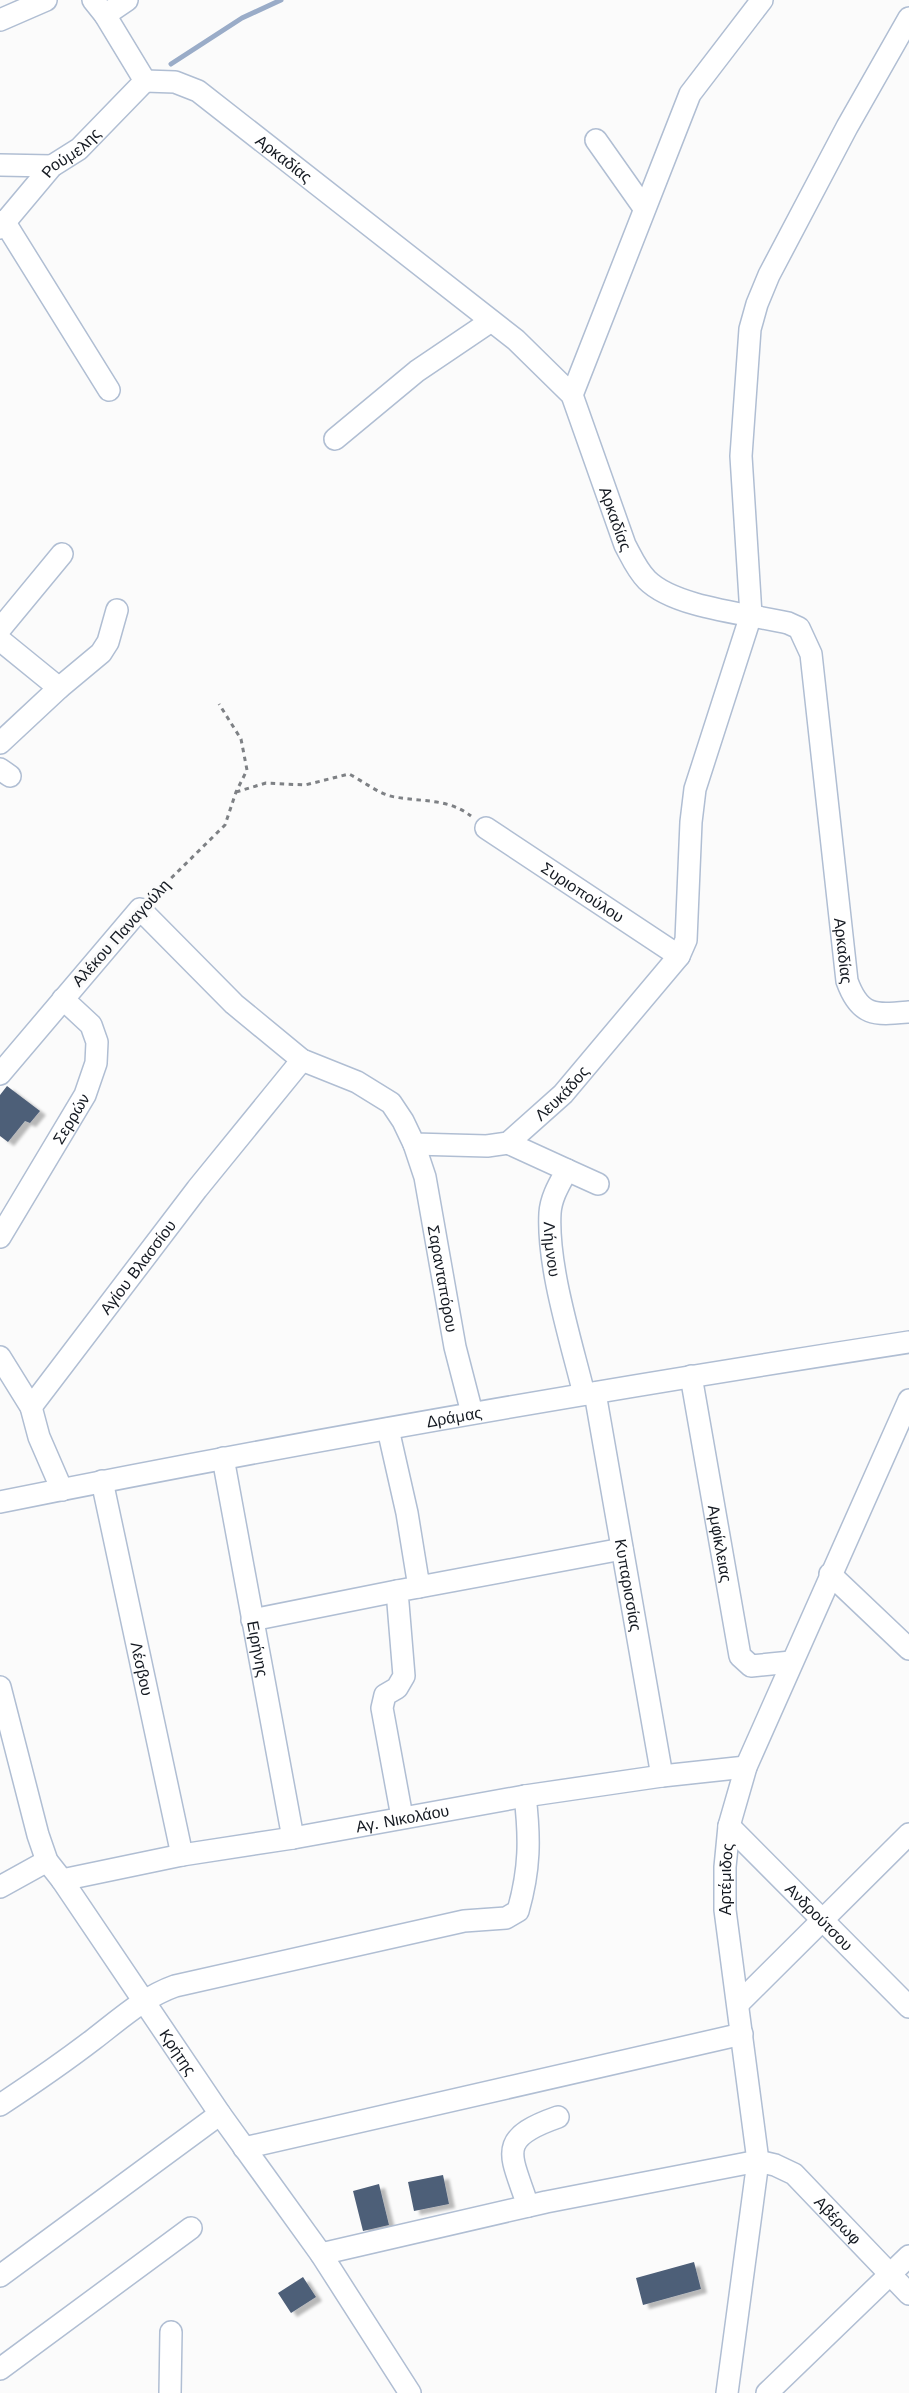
<svg xmlns="http://www.w3.org/2000/svg" width="909" height="2393" viewBox="0 0 909 2393" font-family="'Work Sans',sans-serif">
<style>
.lines{fill:none;stroke-linecap:round;stroke-linejoin:round}
.stream{stroke:#9aacc8;stroke-width:5}
.building{fill:#4e5f78;filter:url(#shadow)}
.street-casing{stroke:#b0bed3;stroke-width:24}
.path{stroke:#7e8185;stroke-width:3;stroke-dasharray:4.5 4.5;stroke-linecap:butt}
.street{stroke:#fff;stroke-width:21}
.labels{text-anchor:middle;dominant-baseline:central;stroke-width:6;stroke-linejoin:round;paint-order:stroke}
.street-label{font-size:16px;fill:#151a22;stroke:#fbfbfb}
</style>
<defs>
<filter id="shadow"><feDropShadow dx="6" dy="4" stdDeviation="1.5" flood-color="#0004"/></filter>
</defs>
<rect width="100%" height="100%" fill="#fbfbfb"/>
<g class="lines">
<path class="stream" d="M 171,64 L 242,18 L 281,0"/>
</g>
<path class="building" d="M 7,1086 L 40,1111 L 30,1123 L 25,1121 L 8,1142 L 0,1136 L 0,1095 Z
M 443,2175 L 449,2204 L 414,2211 L 408,2182 Z
M 379,2184 L 389,2225 L 363,2231 L 353,2191 Z
M 694,2262 L 701,2289 L 643,2305 L 636,2278 Z
M 303,2277 L 316,2297 L 291,2313 L 278,2293 Z"/>
<g class="lines">
<defs>
<g id="street">
<path d="M 93,0 L 105,15 L 145,81"/>
<path d="M 105,15 L 127,0"/>
<path d="M 0,20 L 46,0"/>
<path id="s1" d="M 145,81 L 175,82 L 198,91 L 516,340 L 572,395 L 625,545 C 632,558 637,570 647,580 C 675,608 750,614 788,623 L 799,628 L 811,654 L 847,981 C 860,1017 875,1015 909,1012"/>
<path d="M 596,140 L 644,208"/>
<path d="M 0,165 L 52,166"/>
<path d="M 4,221 L 109,390"/>
<path id="s2" d="M 0,228 L 52,166 L 79,149 L 145,81"/>
<path d="M 572,395 L 690,94 L 762,0"/>
<path d="M 335,439 L 417,371 L 491,321"/>
<path d="M 0,629 L 62,554"/>
<path d="M 0,640 L 59,688"/>
<path d="M 0,743 L 59,688 L 101,653 L 108,642 L 117,610"/>
<path d="M 0,769 L 10,776"/>
<path id="s3" d="M 486,828 L 679,956"/>
<path id="s4" d="M 0,1074 L 140,909 L 234,1004 L 302,1060 L 357,1082 L 391,1103 L 403,1121 L 414,1144 L 487,1146 L 508,1143 L 563,1094 L 679,956 L 686,940 L 691,822 L 695,789 L 751,615 L 741,456 L 750,329 L 757,304 L 769,275 L 847,127 L 909,18"/>
<path id="s5" d="M 508,1143 L 567,1170 C 560,1183 551,1197 550,1213 C 547,1266 571,1341 584,1394"/>
<path id="s6" d="M 414,1144 L 425,1177 L 455,1347 L 472,1413"/>
<path d="M 567,1170 L 598,1184"/>
<path id="s7" d="M 0,1237 L 85,1095 L 96,1063 L 97,1042 L 91,1025 L 63,999"/>
<path d="M 0,1357 L 31,1407 L 39,1437 L 62,1490"/>
<path id="s8" d="M 691,1376 L 740,1656 L 751,1666 L 791,1662"/>
<path id="s9" d="M 595,1393 L 662,1776"/>
<path id="s10" d="M 31,1407 L 197,1189 L 302,1060"/>
<path d="M 388,1429 L 407,1513 L 419,1587 L 622,1549"/>
<path id="s11" d="M 223,1458 L 293,1838"/>
<path id="s12" d="M 102,1481 L 182,1855"/>
<path id="s13" d="M 0,1502 C 302,1441 605,1389 909,1342"/>
<path d="M 830,1574 L 909,1649"/>
<path d="M 252,1620 L 397,1591"/>
<path id="s14" d="M 0,1687 L 38,1835 L 47,1861 L 62,1880 L 220,2114 L 321,2254 L 410,2393"/>
<path d="M 402,1817 L 382,1708 L 385,1695 L 397,1688 L 404,1676 L 397,1591 L 419,1587"/>
<path id="s15" d="M 729,1826 L 909,2007"/>
<path id="s16" d="M 62,1880 L 182,1855 L 293,1838 L 525,1796 L 662,1776 L 746,1767"/>
<path d="M 0,1887 L 47,1861"/>
<path d="M 738,2004 L 909,1834"/>
<path d="M 0,2105 C 32,2084 64,2062 94,2039 C 120,2019 144,1997 175,1986 L 464,1921 L 506,1918 L 518,1911 C 530,1869 530,1838 525,1796"/>
<path d="M 244,2148 L 742,2034"/>
<path d="M 528,2206 C 511,2154 495,2139 558,2117"/>
<path id="s17" d="M 321,2254 L 546,2202 L 758,2161 L 775,2165 L 794,2174 L 909,2294"/>
<path d="M 0,2276 L 220,2114"/>
<path d="M 0,2369 L 191,2228"/>
<path d="M 170,2393 L 171,2332"/>
<path id="s18" d="M 727,2393 L 758,2161 L 725,1910 L 725,1867 L 729,1826 L 746,1767 L 909,1400"/>
<path d="M 767,2393 L 909,2256"/>
</g>
</defs>
<use href="#street" class="street-casing"/>
<path class="path" d="M 236,792 L 266,783 L 305,785 L 349,774 C 363,781 380,795 395,797 C 421,802 448,798 471,816
M 152,897 L 225,825 L 236,792 L 247,770 L 241,739 L 219,704"/>
<use href="#street" class="street"/>
</g>
<g class="labels">
<g class="street-label">
<text stroke="none"><textPath href="#s2" startOffset="104">Ρούμελης</textPath></text>
<text stroke="none"><textPath href="#s1" startOffset="164">Αρκαδίας</textPath></text>
<text stroke="none"><textPath href="#s1" startOffset="668">Αρκαδίας</textPath></text>
<text stroke="none"><textPath href="#s3" startOffset="116">Συριοπούλου</textPath></text>
<text transform="translate(121 933) rotate(-48)">Αλέκου Παναγούλη</text>
<text stroke="none"><textPath href="#s1" startOffset="1226">Αρκαδίας</textPath></text>
<text stroke="none"><textPath href="#s4" startOffset="752">Λευκάδος</textPath></text>
<text stroke="none"><textPath href="#s7" startOffset="138">Σερρών</textPath></text>
<text stroke="none"><textPath href="#s5" startOffset="148">Λήμνου</textPath></text>
<text stroke="none"><textPath href="#s10" startOffset="176">Αγίου Βλασσίου</textPath></text>
<text stroke="none"><textPath href="#s6" startOffset="138">Σαρανταπόρου</textPath></text>
<text stroke="none"><textPath href="#s13" startOffset="462">Δράμας</textPath></text>
<text stroke="none"><textPath href="#s8" startOffset="170">Αμφίκλειας</textPath></text>
<text stroke="none"><textPath href="#s9" startOffset="195">Κυπαρισσίας</textPath></text>
<text stroke="none"><textPath href="#s11" startOffset="194">Ειρήνης</textPath></text>
<text stroke="none"><textPath href="#s12" startOffset="192">Λέσβου</textPath></text>
<text stroke="none"><textPath href="#s16" startOffset="346">Αγ. Νικολάου</textPath></text>
<text stroke="none"><textPath href="#s18" startOffset="518">Αρτέμιδος</textPath></text>
<text stroke="none"><textPath href="#s15" startOffset="128">Ανδρούτσου</textPath></text>
<text stroke="none"><textPath href="#s14" startOffset="412">Κρήτης</textPath></text>
<text stroke="none"><textPath href="#s17" startOffset="549">Αβέρωφ</textPath></text>
</g>
</g>
</svg>
